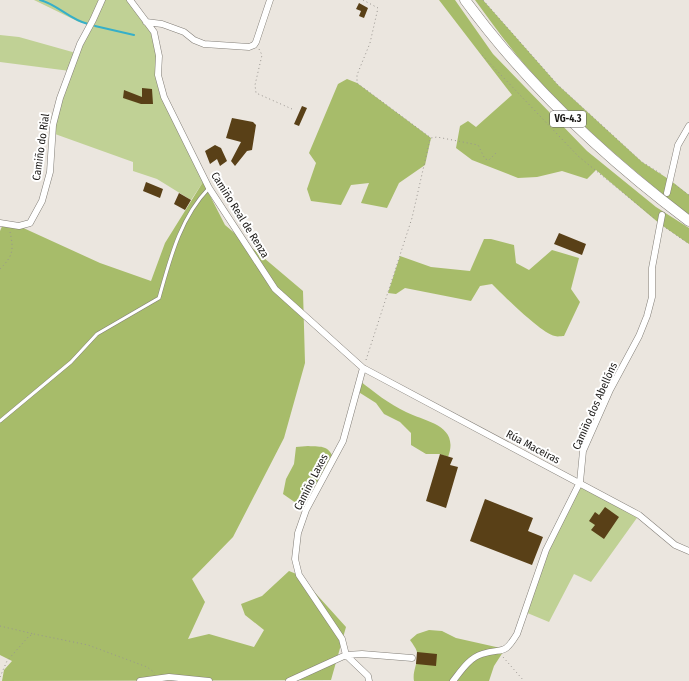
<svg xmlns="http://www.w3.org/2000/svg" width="689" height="681" viewBox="0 0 689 681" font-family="'Fira Sans Condensed',sans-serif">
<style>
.green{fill:#c0d195}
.forest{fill:#a7bc6a}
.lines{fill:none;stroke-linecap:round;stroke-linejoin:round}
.stream{stroke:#35afc9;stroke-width:2}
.building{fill:#594017}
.service-casing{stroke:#837f78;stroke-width:4}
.minor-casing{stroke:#837f78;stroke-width:7}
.trunk-casing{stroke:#837f78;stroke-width:11}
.path{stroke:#999590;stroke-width:1;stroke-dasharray:1 3;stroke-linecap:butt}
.service{stroke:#fff;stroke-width:3}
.minor{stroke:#fff;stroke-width:6}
.trunk{stroke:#fff;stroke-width:10}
.labels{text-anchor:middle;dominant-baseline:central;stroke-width:4;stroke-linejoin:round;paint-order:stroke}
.shield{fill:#fff;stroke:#5f5d5c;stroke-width:1}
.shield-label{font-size:10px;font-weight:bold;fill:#1a1816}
.street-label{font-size:11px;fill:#1a1816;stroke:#fff}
</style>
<rect width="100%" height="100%" fill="#ebe6df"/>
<path class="green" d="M 34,0 L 130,0 C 152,30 160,36 157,75 L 203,182 L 191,200 L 157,179 L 133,171 L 133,162 L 55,134 L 52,137 L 70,71 L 0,62 L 0,35 L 19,37 L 76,53 L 88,24 L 79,22 Z
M 580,482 L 639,515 L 591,582 L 574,574 L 549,622 L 525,612 L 546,550 Z"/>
<path class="forest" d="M 439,0 L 455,0 L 493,54 L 587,151 L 656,207 L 689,228 L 689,244 L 660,224 L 596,170 L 587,179 L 562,171 L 537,177 L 518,178 L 472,160 L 456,148 L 460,126 L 468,121 L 476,127 L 512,95 Z
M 475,0 L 483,0 L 558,85 L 642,162 L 670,180 L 689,195 L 689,215 C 631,169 574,121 525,65 C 507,44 491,22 475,0 Z
M 347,79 L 357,83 L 431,138 L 425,165 L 399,183 L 387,208 L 361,203 L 369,183 L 351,185 L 341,205 L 311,201 L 307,189 L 316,163 L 309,153 L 338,84 Z
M 203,182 L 225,225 L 303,291 L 305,363 L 284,438 L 233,537 L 192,579 L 205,602 L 188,639 L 209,634 L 254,647 L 264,630 L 245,615 L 241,604 L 262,596 L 289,571 L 299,575 L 346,627 L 331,680 L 2,681 L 4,670 L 12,661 L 0,655 L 0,231 L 3,224 L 19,226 L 100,263 L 151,281 L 165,243 Z
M 484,239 L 491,239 L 514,245 L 516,263 L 529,270 L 552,250 L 579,258 L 571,289 L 580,302 L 564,336 C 562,336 557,337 555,336 C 541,333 503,295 492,284 L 480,286 L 471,301 L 405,288 L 396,294 L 388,293 L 400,256 L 431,267 L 470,271 Z
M 360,381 C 374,392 389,404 406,412 C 426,422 460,425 448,457 L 440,454 L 426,454 L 411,445 L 411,433 L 400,422 L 384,414 L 376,403 L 357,391 Z
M 308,446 C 323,447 328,445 334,459 L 306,510 L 283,494 L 286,479 L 294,464 L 296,447 Z
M 429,630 L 442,631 L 456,638 L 505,649 L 494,666 L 489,681 L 414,681 C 412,671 419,661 417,652 C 416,648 412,643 410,640 L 417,634 Z"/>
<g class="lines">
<path class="stream" d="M 40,0 C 57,4 70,20 88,24
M 95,26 L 134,35"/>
</g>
<path class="building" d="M 359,3 L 368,8 L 364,18 L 359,16 L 361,11 L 356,9 Z
M 142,88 L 152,89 L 153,104 L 141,104 L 123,98 L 124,90 L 142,97 Z
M 302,106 L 307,108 L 299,126 L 294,124 Z
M 232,118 L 253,122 L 256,125 L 252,150 L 247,151 L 235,166 L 231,161 L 241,142 L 226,138 Z
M 215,145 L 221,148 L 227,161 L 220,166 L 217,159 L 210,164 L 205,151 Z
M 146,182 L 163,189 L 160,198 L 143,191 Z
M 179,193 L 191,200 L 185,210 L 174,204 Z
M 559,233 L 586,244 L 582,255 L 554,244 Z
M 440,454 L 453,458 L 450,465 L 458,467 L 446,508 L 426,501 Z
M 485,499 L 533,518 L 528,531 L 543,537 L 532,565 L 470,541 Z
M 605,507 L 619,517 L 604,539 L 591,530 L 595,525 L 589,521 L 595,512 L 599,515 Z
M 417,652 L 437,654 L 436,666 L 416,664 Z"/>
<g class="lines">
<defs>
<path id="service" d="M 0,421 L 71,362 L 97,334 L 159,298 C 170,259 180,218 209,188"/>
<path id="minor" d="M 130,0 L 154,32 L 159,56 L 158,75 L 164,97 L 209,188 L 275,289 L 363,368 L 639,515 L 675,545 L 689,551
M 146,22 L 162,24 L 184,32 L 194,40 L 204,44 L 249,47 L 254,45 L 256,42 L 270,0
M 667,193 L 678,145 L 689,126
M 0,223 L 19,226 L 30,223 L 42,201 L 50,172 L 53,125 L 60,98 L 80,44 L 93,20 L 102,0
M 363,368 L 343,441 L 306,510 L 298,533 L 295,559 L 299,575 L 342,639 L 346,655 L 368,676 L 369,681
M 140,681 L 169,677 L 209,681
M 289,681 L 346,655 L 362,654 L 412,658
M 453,681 C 461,671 469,658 482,654 C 503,647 503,657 517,634 L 546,550 L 580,482 L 583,451 L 610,390 L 639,336 L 647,316 L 652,297 L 652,268 L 662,215"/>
<path id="trunk" d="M 465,0 C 528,86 604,157 689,221"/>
</defs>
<use href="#service" class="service-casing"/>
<use href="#minor" class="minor-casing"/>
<use href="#trunk" class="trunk-casing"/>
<path class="path" d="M 363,0 L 378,8 L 370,43 L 357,75 L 357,83 L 431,138 L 437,137 L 478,145 L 485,159 L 489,160 L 496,153
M 483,0 L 558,85 L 642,162 L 663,175
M 259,49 L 262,55 L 255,85 L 256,93 L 292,109
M 482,55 L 578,156 L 654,218
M 675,185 L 689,195
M 666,228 L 689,244
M 0,269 C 13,256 14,250 10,232
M 366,360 L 412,218 L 430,139
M 0,626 L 34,634
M 503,657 L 524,681
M 0,677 L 7,661 L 29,636 L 34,634 L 88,645 L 147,667 L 155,673"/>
<use href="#service" class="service"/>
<use href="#minor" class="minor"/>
<use href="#trunk" class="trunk"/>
</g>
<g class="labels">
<rect class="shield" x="550" y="111" width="36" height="16" rx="3"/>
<g class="shield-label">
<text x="568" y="119">VG-4.3</text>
</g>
<g class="street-label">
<text transform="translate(41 147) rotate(-82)">Camiño do Rial</text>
<text transform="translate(240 215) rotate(58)">Camiño Real de Renza</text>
<text transform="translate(595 406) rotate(-66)">Camiño dos Abellóns</text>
<text transform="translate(533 447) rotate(28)">Rúa Maceiras</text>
<text transform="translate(311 482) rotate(-63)">Camiño Laxes</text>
</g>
</g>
</svg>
